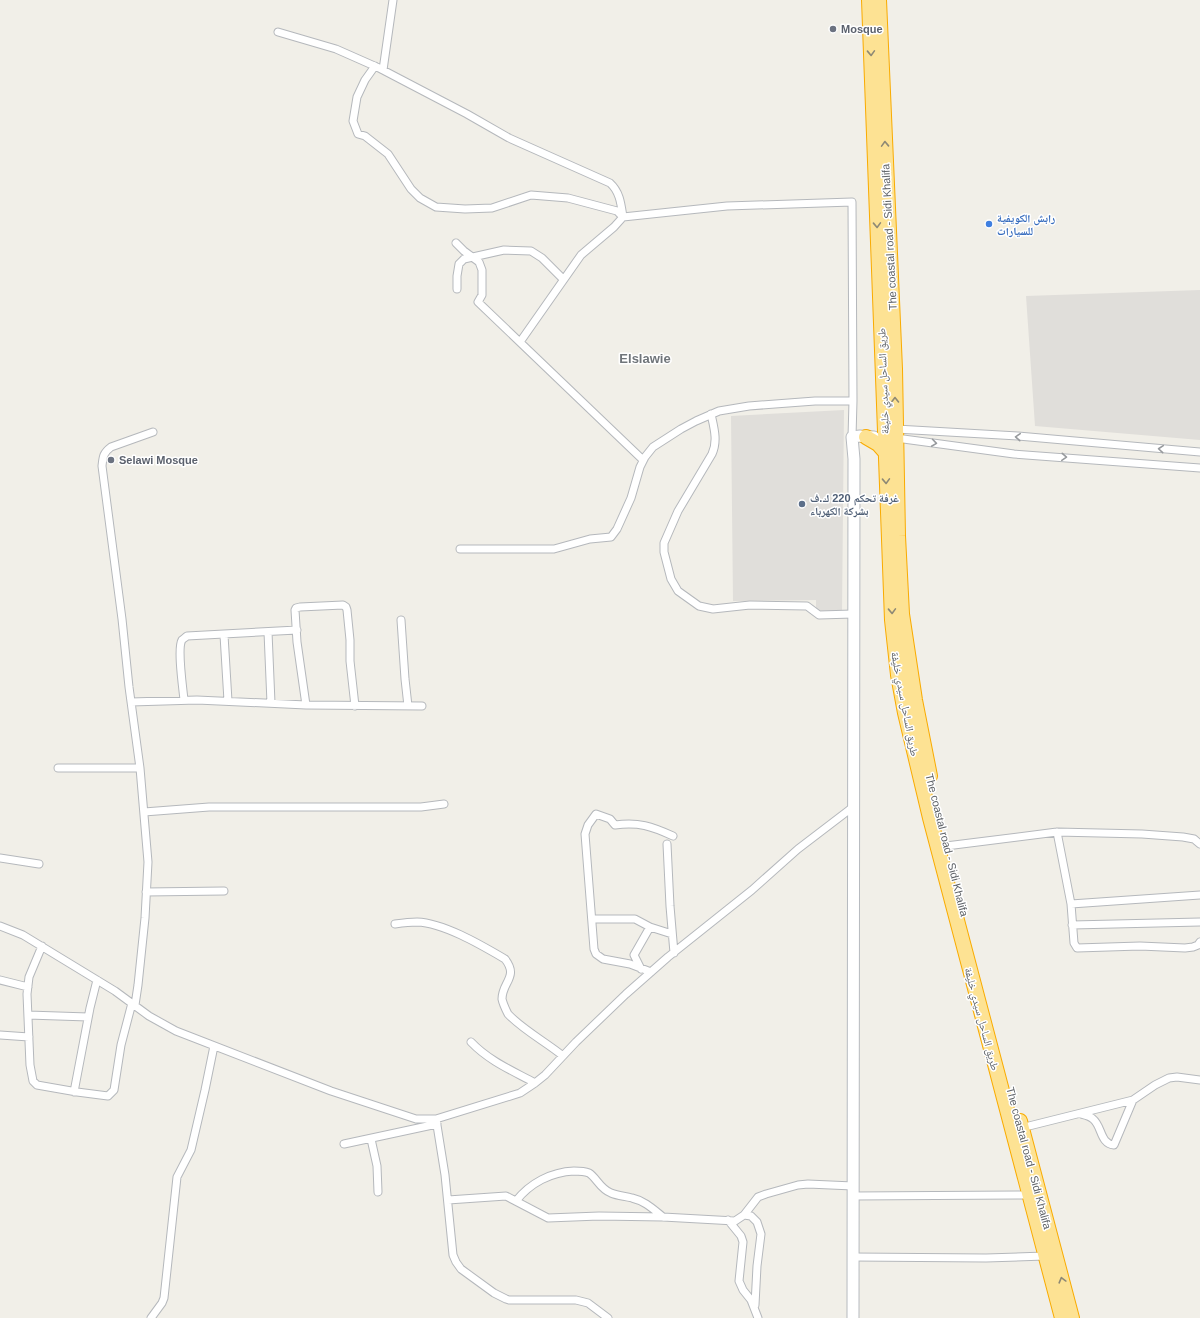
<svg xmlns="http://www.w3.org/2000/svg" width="1200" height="1318" viewBox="0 0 1200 1318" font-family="Helvetica,'Noto Naskh Arabic',sans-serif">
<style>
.industrial{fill:#e0deda}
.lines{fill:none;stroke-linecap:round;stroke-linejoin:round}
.street-casing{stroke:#b5b8bc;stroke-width:9}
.secondary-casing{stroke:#b6babf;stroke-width:13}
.highway-casing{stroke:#f9ab00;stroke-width:16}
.street{stroke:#fff;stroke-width:7}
.secondary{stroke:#fff;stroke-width:11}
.highway{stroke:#fde293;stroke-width:14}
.oneway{stroke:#8e8975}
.oneway2{stroke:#979a9d}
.worship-dot{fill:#6b7280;stroke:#fff;stroke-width:1.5}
.shop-dot{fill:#3f7fe0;stroke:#fff;stroke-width:1.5}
.service-dot{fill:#5c6f8a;stroke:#fff;stroke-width:1.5}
.labels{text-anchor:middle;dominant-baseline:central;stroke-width:3;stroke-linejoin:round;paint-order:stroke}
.worship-label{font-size:11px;font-weight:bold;fill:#5b616d;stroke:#fff;text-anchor:start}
.shop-label{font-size:11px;font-weight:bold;fill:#366cbe;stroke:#fff;text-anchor:start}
.street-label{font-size:11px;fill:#5f6368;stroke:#fff}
.service-label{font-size:11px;font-weight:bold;fill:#4e5e75;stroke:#fff;text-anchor:start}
.quarter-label{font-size:13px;font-weight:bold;fill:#70757a;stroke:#fff}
</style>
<rect width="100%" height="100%" fill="#f1efe8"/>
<path class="industrial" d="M 1200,290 L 1200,440 L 1035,426 L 1026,296 Z
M 844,410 L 842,613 L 816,613 L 816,600 L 733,601 L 731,416 Z"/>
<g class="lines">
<defs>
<path id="street" d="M 278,32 L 336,49 L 379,68 L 467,114 L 509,138 L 610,183 C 620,192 621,204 623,217 L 614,227 L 581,255 L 520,342
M 375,66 L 365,80 L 357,97 L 353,121 L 358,134 L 365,136 L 388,154 L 411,189 L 420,198 L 436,207 L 465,209 L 492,208 L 531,195 L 568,198 L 617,211 L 623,217
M 383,70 L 393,0
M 623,217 L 727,206 L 852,202 L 853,401 L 852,437
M 456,243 L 464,251 L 479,262 L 482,270 L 482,295 L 478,302 L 643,460
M 457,289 L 457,276 L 459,264 L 464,259 L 504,250 L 531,251 L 542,258 L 563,279
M 711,414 C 714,428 718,441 712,454 L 678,511 L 664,543 L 664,552 L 671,579 L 678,591 L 699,606 L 713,609 L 750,605 L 807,606 L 819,615 L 853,614
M 896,429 L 1018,436 L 1200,452
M 896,438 L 1014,454 L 1200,468
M 460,549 L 554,549 L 590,539 L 611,537 L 617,529 L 631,498 L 640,467 L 645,457 L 653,447 L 681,429 L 696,421 L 719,411 L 749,406 L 815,401 L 853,401
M 401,620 L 405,679 L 408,706
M 268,632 L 271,703
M 224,635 L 228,701
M 184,700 C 183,689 177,648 182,640 C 183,639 186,637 187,636 L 297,630
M 131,702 L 197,700 L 306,705 L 422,706
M 306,705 L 297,642 L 295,610 L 296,608 L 300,607 L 343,605 L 346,607 L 347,610 L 350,640 L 350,661 L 355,706
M 58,768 L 140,768
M 144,812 L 209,807 L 421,807 L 444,804
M 1057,832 L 1071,904 L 1074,943 L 1077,948 L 1140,946 L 1185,948 L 1193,947 L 1198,945 L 1200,942
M 667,844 L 670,906 L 674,953
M 946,846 L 1057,832 L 1142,834 L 1183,837 L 1194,839 L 1200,844
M 0,858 L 39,864
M 146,892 L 224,891
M 1071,904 L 1200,895
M 592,919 L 635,919 L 650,927
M 395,924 C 402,923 409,922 417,922 C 444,923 481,945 505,959 C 519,977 502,982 502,999 C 503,1004 506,1010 508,1014 C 523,1030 546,1042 563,1056
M 1072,925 L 1200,922
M 0,926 L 23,935 L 115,991 L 149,1016 L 176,1031 L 331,1091 L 416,1119 L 436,1119 L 520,1093 L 535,1083 L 545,1075 L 576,1042 L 626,994 L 668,957 L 752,890 L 798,849 L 853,807
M 42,946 L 29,977 L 27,994 L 30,1065 L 33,1081 L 37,1085 L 77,1092 L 108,1096 L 114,1090 L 121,1045 L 132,1003
M 641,969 L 634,955 L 650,927 L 672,934
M 651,972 L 630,964 L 603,959 L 596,954 L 594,949 L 585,834 L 588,825 L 596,814 L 610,819 L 615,825 C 639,822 651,826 673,836
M 0,980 L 28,987
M 135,1005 L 138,985 L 145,918 L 148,862 L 140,768 L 129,687 L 122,619 L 102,466 C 103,457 103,453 111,447 L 153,432
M 28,1015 L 88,1017
M 0,1035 L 29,1037
M 471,1042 C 489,1061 513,1071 535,1083
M 74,1092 L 90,1008 L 97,980
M 1081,1114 C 1085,1115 1090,1116 1093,1119 C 1102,1126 1100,1144 1114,1145 L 1133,1100
M 436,1119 L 445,1175 L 453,1255 L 456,1262 L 461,1269 L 494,1293 L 506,1299 L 509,1300 L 576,1300 L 588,1303 L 608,1318
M 1021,1128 L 1133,1100 L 1155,1085 L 1169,1078 L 1177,1077 L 1200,1080
M 371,1139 L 377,1166 L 378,1192
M 344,1144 L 437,1124
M 853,1196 L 1029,1195
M 448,1200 L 506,1196 L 548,1218 L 599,1216 L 663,1217 L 735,1221 L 744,1215 L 758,1197 L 766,1194 L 798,1185 L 808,1184 L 853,1186
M 516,1201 C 530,1183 551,1172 574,1171 C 579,1171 584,1171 589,1173 C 596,1177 600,1189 611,1193 C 618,1196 625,1196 632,1198 C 645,1201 653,1209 663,1217
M 744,1215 L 751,1216 L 757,1222 L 761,1234 L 757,1266 L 755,1305
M 728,1220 L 741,1236 L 743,1242 L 739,1281 L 743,1290 L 751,1300 L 758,1318
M 853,1257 L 986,1258 L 1045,1256
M 151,1318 L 162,1303 L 164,1298 L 177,1177 L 191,1150 L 205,1090 L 214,1046"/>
<path id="secondary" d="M 853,1318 L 854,459 L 852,437 L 860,436 L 874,437"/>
<path id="highway" d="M 869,0 L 892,620 L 898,675 L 905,713 L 930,818 L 1062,1318
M 879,0 L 895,369 L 898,536 L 902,614 L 915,700 L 930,776
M 866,437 L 878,444 L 885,452
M 1020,1121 L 1072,1318"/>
</defs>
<use href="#street" class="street-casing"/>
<use href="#secondary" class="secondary-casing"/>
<use href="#highway" class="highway-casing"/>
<use href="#street" class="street"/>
<use href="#secondary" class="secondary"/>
<use href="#highway" class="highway"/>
</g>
<defs><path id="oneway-chevron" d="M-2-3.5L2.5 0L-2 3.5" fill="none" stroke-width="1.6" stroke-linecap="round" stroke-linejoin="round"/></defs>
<g class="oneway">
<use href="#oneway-chevron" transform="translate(871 53) rotate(88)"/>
<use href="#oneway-chevron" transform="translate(885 144) rotate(-92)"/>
<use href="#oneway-chevron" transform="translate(877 225) rotate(88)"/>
<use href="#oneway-chevron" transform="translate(895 400) rotate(-91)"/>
<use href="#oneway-chevron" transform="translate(886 481) rotate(88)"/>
<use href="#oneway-chevron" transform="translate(892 611) rotate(88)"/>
<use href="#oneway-chevron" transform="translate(1062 1280) rotate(-105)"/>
</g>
<g class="oneway2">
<use href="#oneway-chevron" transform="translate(1018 437) rotate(-176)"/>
<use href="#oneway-chevron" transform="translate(934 443) rotate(8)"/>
<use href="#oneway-chevron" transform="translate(1161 449) rotate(-175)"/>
<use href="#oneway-chevron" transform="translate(1064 457) rotate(4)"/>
</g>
<g class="worship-dot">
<circle cx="833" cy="29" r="4"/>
<circle cx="111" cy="460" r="4"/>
</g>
<circle class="shop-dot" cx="989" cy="224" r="4"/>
<circle class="service-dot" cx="802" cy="504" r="4"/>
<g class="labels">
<g class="worship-label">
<text x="841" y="29">Mosque</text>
<text x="119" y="460">Selawi Mosque</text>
</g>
<g class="shop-label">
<text x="997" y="218">رابش الكويفية<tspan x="997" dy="13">للسيارات</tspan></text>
</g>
<g class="street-label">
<text transform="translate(889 237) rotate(-93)">The coastal road - Sidi Khalifa</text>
<text transform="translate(883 381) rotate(-92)">طريق الساحل سيدي خليفة</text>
<text transform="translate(905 704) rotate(79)">طريق الساحل سيدي خليفة</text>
<text transform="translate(947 845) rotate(76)">The coastal road - Sidi Khalifa</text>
<text transform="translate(982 1019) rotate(75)">طريق الساحل سيدي خليفة</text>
<text transform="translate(1029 1158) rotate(75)">The coastal road - Sidi Khalifa</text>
</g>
<g class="service-label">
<text x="810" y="498">غرفة تحكم 220 ك.ف<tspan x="810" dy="13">بشركة الكهرباء</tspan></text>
</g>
<g class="quarter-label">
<text x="645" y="358">Elslawie</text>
</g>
</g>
</svg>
